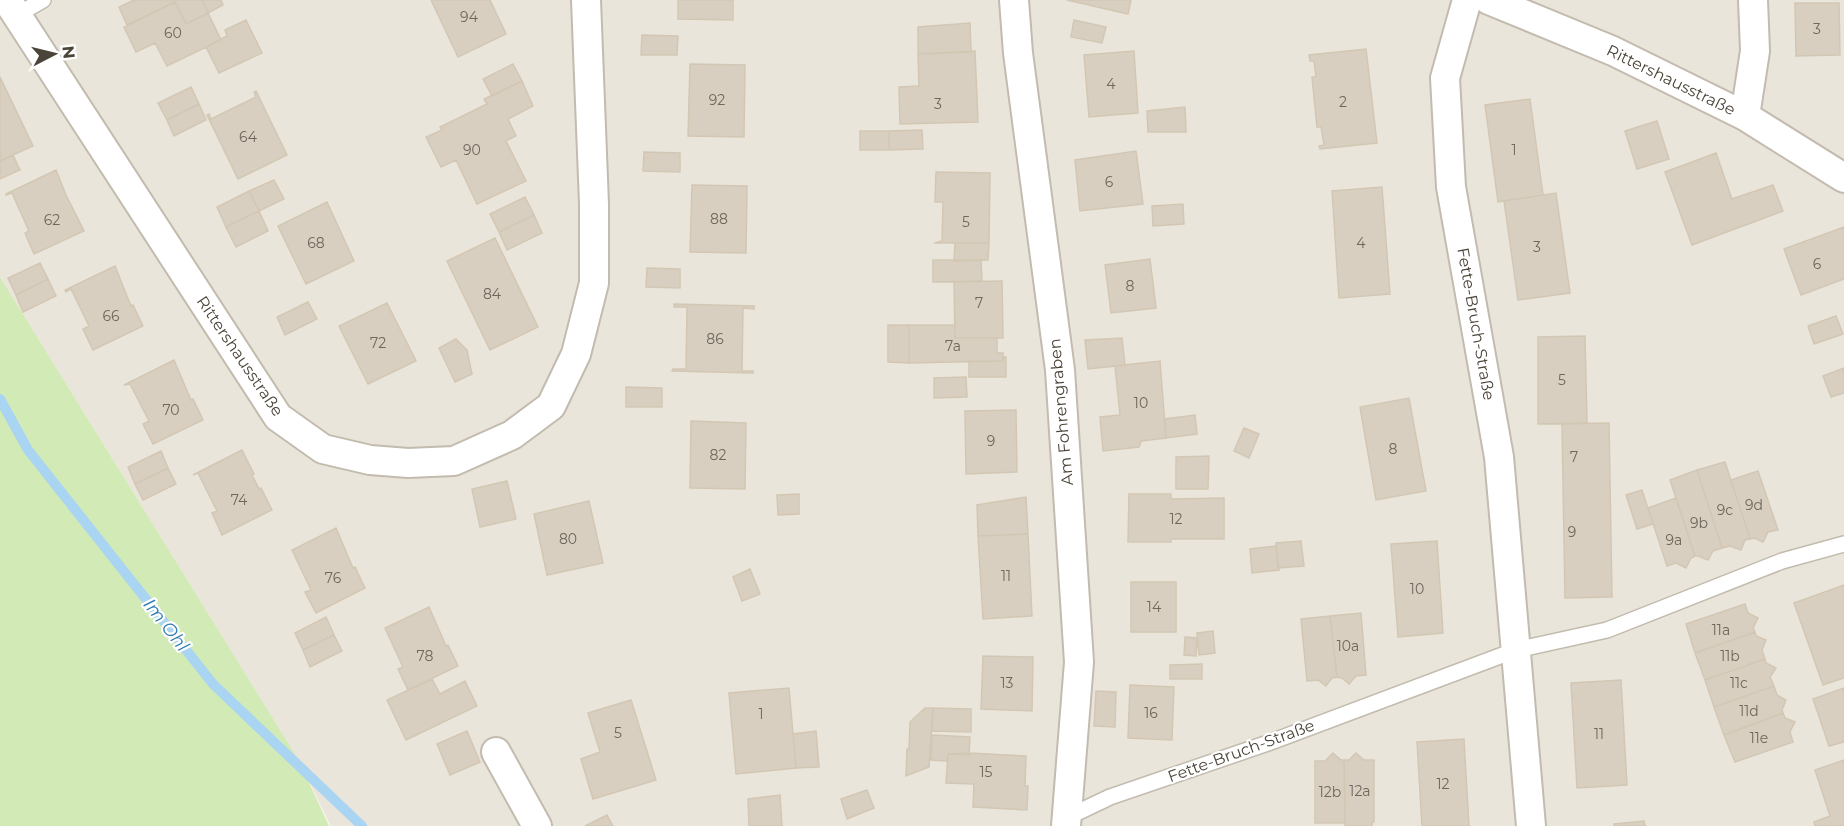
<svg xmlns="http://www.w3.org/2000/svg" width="1844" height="826" viewBox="0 0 1844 826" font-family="Montserrat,sans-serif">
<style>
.residential{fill:#eae5da}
.green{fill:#d2eab5}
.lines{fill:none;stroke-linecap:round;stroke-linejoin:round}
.stream{stroke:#a9d4f2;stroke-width:10}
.building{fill:#d8cfc1;stroke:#d3c7b4;stroke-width:1.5}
.lane-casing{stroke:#c2bbae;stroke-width:18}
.street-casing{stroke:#c2bbae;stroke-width:32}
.lane{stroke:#fff;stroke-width:15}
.street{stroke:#fff;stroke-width:28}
.labels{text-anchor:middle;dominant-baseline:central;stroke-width:4.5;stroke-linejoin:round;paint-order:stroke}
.number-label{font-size:14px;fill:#6e675b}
.street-label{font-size:16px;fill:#4b4439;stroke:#fff}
.water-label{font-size:18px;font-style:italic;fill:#2e7ab2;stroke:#fff}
</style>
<rect width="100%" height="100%" fill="#f6f3ec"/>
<path class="residential" d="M 0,0 L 1844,0 L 1844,826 L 331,826 L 298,759 L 0,277 Z"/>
<path class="green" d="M 0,277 L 298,759 L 329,826 L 0,826 Z"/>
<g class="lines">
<path class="stream" d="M 0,399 L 28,450 L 213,684 L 362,826"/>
</g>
<path class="building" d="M 134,0 L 202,0 L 208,13 L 186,24 L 175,2 L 127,25 L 119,7 Z
M 202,0 L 221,0 L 223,5 L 208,13 Z
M 431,0 L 490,0 L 506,34 L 458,57 Z
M 678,0 L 733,0 L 733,20 L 678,19 Z
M 1067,0 L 1131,0 L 1128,14 Z
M 175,2 L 186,24 L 208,13 L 221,40 L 167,66 L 155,43 L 136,52 L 124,27 Z
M 1795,3 L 1839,3 L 1840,55 L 1796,56 Z
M 246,20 L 262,53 L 219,73 L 206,47 L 227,36 L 225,30 Z
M 1074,20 L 1106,27 L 1102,43 L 1071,37 Z
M 970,23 L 971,52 L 918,54 L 918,27 Z
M 642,35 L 678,36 L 677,55 L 641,55 Z
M 1366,49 L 1377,143 L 1320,149 L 1319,146 L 1324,145 L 1321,127 L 1317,127 L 1312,77 L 1316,77 L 1314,61 L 1310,61 L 1309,55 Z
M 975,51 L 978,122 L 900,124 L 899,87 L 919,86 L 918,54 Z
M 1134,51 L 1138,113 L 1089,117 L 1084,55 Z
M 513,64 L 522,81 L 492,96 L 483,79 Z
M 690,64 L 745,65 L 744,137 L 688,136 Z
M 0,77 L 33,146 L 0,161 Z
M 522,81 L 533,106 L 508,119 L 516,136 L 506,141 L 526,181 L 477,204 L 456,160 L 441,167 L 426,137 L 442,130 L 440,127 L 487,104 L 484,99 Z
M 191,87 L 199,104 L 167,120 L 158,103 Z
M 256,91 L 287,155 L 238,179 L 207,115 L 209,114 L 211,119 L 256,97 L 254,92 Z
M 1530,99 L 1543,195 L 1498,202 L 1485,105 Z
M 199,104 L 206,120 L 174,136 L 167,120 Z
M 1185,107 L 1186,132 L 1148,132 L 1147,111 Z
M 1657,121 L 1669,159 L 1637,169 L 1625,131 Z
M 922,130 L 923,149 L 889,150 L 889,131 Z
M 860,131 L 889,131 L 889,150 L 860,150 Z
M 1136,151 L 1143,204 L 1080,211 L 1075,160 Z
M 644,152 L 680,153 L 680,172 L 643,171 Z
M 1716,153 L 1732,199 L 1773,185 L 1783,211 L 1692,245 L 1665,172 Z
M 13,155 L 20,170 L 0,179 L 0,161 Z
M 56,170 L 66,195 L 84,231 L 34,254 L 25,233 L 29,231 L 12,193 L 6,195 L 6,194 Z
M 936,172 L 990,173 L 989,243 L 934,243 L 942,241 L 943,202 L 935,202 Z
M 274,180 L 284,199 L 259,211 L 249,191 Z
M 692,185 L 747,186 L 746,253 L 690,252 Z
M 1382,187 L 1390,294 L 1339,298 L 1332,191 Z
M 249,191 L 259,211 L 226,227 L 217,207 Z
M 1556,193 L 1570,293 L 1518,300 L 1504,201 Z
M 525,197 L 534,215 L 499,232 L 490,214 Z
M 327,202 L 354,261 L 306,284 L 278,226 Z
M 1183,204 L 1184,224 L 1153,226 L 1152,206 Z
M 259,211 L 268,231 L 236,247 L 226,227 Z
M 534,215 L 542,233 L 507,250 L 499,232 Z
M 1844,227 L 1844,279 L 1801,295 L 1784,249 Z
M 495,238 L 538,327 L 490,350 L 447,261 Z
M 955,243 L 989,243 L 988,260 L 954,261 Z
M 1150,259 L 1156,308 L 1111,313 L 1105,265 Z
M 933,260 L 981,260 L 982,281 L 933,282 Z
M 40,263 L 48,279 L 16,295 L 8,278 Z
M 115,266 L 131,306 L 133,305 L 143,326 L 93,350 L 83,329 L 89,326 L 71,289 L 66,292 L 65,290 Z
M 647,268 L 680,269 L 680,288 L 646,287 Z
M 48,279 L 56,296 L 23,312 L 16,295 Z
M 1002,281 L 1003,338 L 955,338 L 954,282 Z
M 308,302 L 317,319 L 285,335 L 277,317 Z
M 387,303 L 416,361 L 368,384 L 339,326 Z
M 674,304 L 754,306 L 754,309 L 743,308 L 742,371 L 753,371 L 753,373 L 672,371 L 673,369 L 686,369 L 687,307 L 674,307 Z
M 1836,316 L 1843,334 L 1814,344 L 1808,326 Z
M 888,325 L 909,325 L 909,363 L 888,362 Z
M 909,325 L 955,325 L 955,338 L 997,338 L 997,353 L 1003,353 L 1003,361 L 909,363 Z
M 1585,336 L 1587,423 L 1538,424 L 1538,337 Z
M 1122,338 L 1125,365 L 1088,369 L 1085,340 Z
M 456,339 L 467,350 L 472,374 L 455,382 L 439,348 Z
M 1004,357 L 1006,357 L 1006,377 L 969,377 L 969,361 L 1003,361 Z
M 174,360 L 191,400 L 193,399 L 203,420 L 153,444 L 143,424 L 149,421 L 130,384 L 124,385 Z
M 1160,361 L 1166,438 L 1141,441 L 1139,447 L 1103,451 L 1100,417 L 1120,415 L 1115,366 Z
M 1844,368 L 1844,393 L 1831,397 L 1823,376 Z
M 966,377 L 967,397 L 934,398 L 934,378 Z
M 626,387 L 662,388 L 662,407 L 626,407 Z
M 1409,398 L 1426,491 L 1376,500 L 1360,407 Z
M 1016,410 L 1017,472 L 966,474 L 965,411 Z
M 1195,415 L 1197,434 L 1166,438 L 1164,419 Z
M 691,421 L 746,423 L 745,489 L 690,488 Z
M 1609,423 L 1612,597 L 1565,598 L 1562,424 Z
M 1244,428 L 1259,434 L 1249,458 L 1234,451 Z
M 242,450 L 254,474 L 252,475 L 259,489 L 261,488 L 272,510 L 222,535 L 212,513 L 217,511 L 198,473 L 193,475 Z
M 161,451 L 168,468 L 135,484 L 128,467 Z
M 1209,456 L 1208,489 L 1176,489 L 1176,457 Z
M 1725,462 L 1750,539 L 1745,540 L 1741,550 L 1730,546 L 1722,548 L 1697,470 Z
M 168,468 L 176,484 L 143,500 L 135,484 Z
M 1697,470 L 1722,548 L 1713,551 L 1708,560 L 1698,556 L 1695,556 L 1670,480 Z
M 1758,471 L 1778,530 L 1768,532 L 1763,542 L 1754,538 L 1750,539 L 1731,480 Z
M 507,481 L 516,519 L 480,527 L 472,489 Z
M 1642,490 L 1653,524 L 1637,529 L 1626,495 Z
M 799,494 L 799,514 L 778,515 L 777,495 Z
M 1129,494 L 1171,494 L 1171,499 L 1224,498 L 1224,539 L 1171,539 L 1171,542 L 1128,542 Z
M 1026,497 L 1028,534 L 978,536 L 977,505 Z
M 1676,498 L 1695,556 L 1691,558 L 1686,568 L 1676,563 L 1667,566 L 1648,508 Z
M 589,501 L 603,563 L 547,575 L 534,514 Z
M 336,528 L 353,568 L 355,567 L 365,588 L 316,613 L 305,592 L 311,590 L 292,550 Z
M 1028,534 L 1032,616 L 983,619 L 978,536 Z
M 1301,541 L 1304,566 L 1278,568 L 1276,543 Z
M 1437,541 L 1443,633 L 1398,637 L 1391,544 Z
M 1276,546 L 1279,570 L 1252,573 L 1250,549 Z
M 750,569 L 760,594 L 742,601 L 733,577 Z
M 1131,582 L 1176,582 L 1176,632 L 1131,632 Z
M 1844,585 L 1844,678 L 1823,685 L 1794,603 Z
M 1745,604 L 1748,613 L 1758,618 L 1753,628 L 1755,632 L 1695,653 L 1686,624 Z
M 429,607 L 446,646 L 448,645 L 458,666 L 408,690 L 398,669 L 403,667 L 385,628 Z
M 1361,613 L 1366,675 L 1356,676 L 1349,684 L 1342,678 L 1337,677 L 1330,616 Z
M 1330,616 L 1337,677 L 1332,678 L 1326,686 L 1318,680 L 1307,681 L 1301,619 Z
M 326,617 L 334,635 L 303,650 L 295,633 Z
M 1213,631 L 1215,653 L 1199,655 L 1197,633 Z
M 1755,632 L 1756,636 L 1766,640 L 1762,650 L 1765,659 L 1705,680 L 1695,653 Z
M 334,635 L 342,651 L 310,667 L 303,650 Z
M 1185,637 L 1197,638 L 1196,656 L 1184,655 Z
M 983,656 L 1033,657 L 1032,711 L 981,709 Z
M 1765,659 L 1766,663 L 1776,668 L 1770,677 L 1774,686 L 1714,707 L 1705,680 Z
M 1202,664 L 1202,679 L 1170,679 L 1170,665 Z
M 432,679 L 440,694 L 465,681 L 477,706 L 406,740 L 387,700 Z
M 1621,680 L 1627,785 L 1577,788 L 1571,683 Z
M 1130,685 L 1174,687 L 1172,740 L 1128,738 Z
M 1774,686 L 1777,695 L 1786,700 L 1782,710 L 1783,713 L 1724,735 L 1714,707 Z
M 789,688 L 796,768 L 736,774 L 729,693 Z
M 1844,688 L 1844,742 L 1829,746 L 1813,699 Z
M 1096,691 L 1116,692 L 1115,727 L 1094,726 Z
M 631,700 L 656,780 L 593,799 L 581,759 L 600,752 L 588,713 Z
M 925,708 L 933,708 L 929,767 L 906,776 L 907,749 L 909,749 L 910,722 Z
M 933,708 L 971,709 L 971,732 L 932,731 Z
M 1783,713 L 1785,718 L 1795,722 L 1790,732 L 1793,742 L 1735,762 L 1724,735 Z
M 467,731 L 480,762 L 450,775 L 437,744 Z
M 816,731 L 819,767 L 796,768 L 793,734 Z
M 932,735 L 970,737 L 969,755 L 948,754 L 947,761 L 931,760 Z
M 1464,739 L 1469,826 L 1422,826 L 1417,742 Z
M 969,753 L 1026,756 L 1025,786 L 1028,786 L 1027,810 L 973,807 L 974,784 L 946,783 L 948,754 Z
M 1333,753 L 1341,760 L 1344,760 L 1345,823 L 1315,823 L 1315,761 L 1325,761 Z
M 1356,753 L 1364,760 L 1374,760 L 1374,822 L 1372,822 L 1372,826 L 1345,826 L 1344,760 L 1349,760 Z
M 1844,760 L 1844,826 L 1815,826 L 1814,822 L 1830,816 L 1815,770 Z
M 867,790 L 874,808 L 847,819 L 841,799 Z
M 780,795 L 782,826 L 749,826 L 748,799 Z
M 607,815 L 613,826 L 585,826 Z
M 1644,821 L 1645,826 L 1614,826 L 1614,824 Z"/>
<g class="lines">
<defs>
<path id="lane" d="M 17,15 L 43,0
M 1068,817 L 1110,797 L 1268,743 L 1516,650 L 1607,630 L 1782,561 L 1844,544"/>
<path id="street" d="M 7,0 L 278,417 L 323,449 L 370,460 L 408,463 L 454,461 L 512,435 L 551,406 L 576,354 L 594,283 L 594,204 L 586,0
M 1014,0 L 1018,53 L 1060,370 L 1079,662 L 1066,826
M 1467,0 L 1445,78 L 1451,187 L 1499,457 L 1531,826
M 1489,0 L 1613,51 L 1745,116 L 1844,178
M 1745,116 L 1755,51 L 1753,0
M 496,752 L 537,826"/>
</defs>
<use href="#lane" class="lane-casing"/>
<use href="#street" class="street-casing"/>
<use href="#lane" class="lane"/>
<use href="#street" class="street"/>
</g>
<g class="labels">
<g class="number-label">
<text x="469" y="17">94</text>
<text x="1817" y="29">3</text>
<text x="173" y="33">60</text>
<text x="1111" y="84">4</text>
<text x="717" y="100">92</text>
<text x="1343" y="102">2</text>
<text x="938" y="104">3</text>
<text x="248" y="137">64</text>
<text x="472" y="150">90</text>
<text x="1514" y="150">1</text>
<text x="1109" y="182">6</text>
<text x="719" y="219">88</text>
<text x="52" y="220">62</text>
<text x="966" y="222">5</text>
<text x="316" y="243">68</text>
<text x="1361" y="243">4</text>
<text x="1537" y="247">3</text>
<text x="1817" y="264">6</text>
<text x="1130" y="286">8</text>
<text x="492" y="294">84</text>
<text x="979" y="303">7</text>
<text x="111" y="316">66</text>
<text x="715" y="339">86</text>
<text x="378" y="343">72</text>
<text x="953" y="346">7a</text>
<text x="1562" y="380">5</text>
<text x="1141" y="403">10</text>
<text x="171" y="410">70</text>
<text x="991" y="441">9</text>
<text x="1393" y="449">8</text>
<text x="718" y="455">82</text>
<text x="1574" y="457">7</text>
<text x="239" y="500">74</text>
<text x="1754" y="505">9d</text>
<text x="1725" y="510">9c</text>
<text x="1176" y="519">12</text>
<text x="1699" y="523">9b</text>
<text x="1572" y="532">9</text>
<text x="568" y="539">80</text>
<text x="1674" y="540">9a</text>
<text x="1006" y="576">11</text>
<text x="333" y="578">76</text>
<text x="1417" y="589">10</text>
<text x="1154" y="607">14</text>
<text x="1721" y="630">11a</text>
<text x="1348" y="646">10a</text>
<text x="425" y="656">78</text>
<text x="1730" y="656">11b</text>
<text x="1007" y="683">13</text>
<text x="1739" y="683">11c</text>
<text x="1749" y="711">11d</text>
<text x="1151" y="713">16</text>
<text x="761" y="714">1</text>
<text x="618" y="733">5</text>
<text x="1599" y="734">11</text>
<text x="1759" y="738">11e</text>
<text x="986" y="772">15</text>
<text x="1443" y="784">12</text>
<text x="1360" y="791">12a</text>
<text x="1330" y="792">12b</text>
</g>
<g class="street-label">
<text transform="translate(1671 80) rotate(26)">Rittershausstraße</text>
<text transform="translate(1476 324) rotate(80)">Fette-Bruch-Straße</text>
<text transform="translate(240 356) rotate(56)">Rittershausstraße</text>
<text transform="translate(1061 412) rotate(-95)">Am Fohrengraben</text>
<text transform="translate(1241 751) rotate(-20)">Fette-Bruch-Straße</text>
</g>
<g class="water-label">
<text transform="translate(166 625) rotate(52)">Im Ohl</text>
</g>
</g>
<g transform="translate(54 54) rotate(83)" stroke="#ffffff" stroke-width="4.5" paint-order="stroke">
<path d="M0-4.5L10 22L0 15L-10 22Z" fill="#4b4439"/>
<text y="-9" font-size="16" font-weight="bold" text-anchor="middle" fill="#4b4439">N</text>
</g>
</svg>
